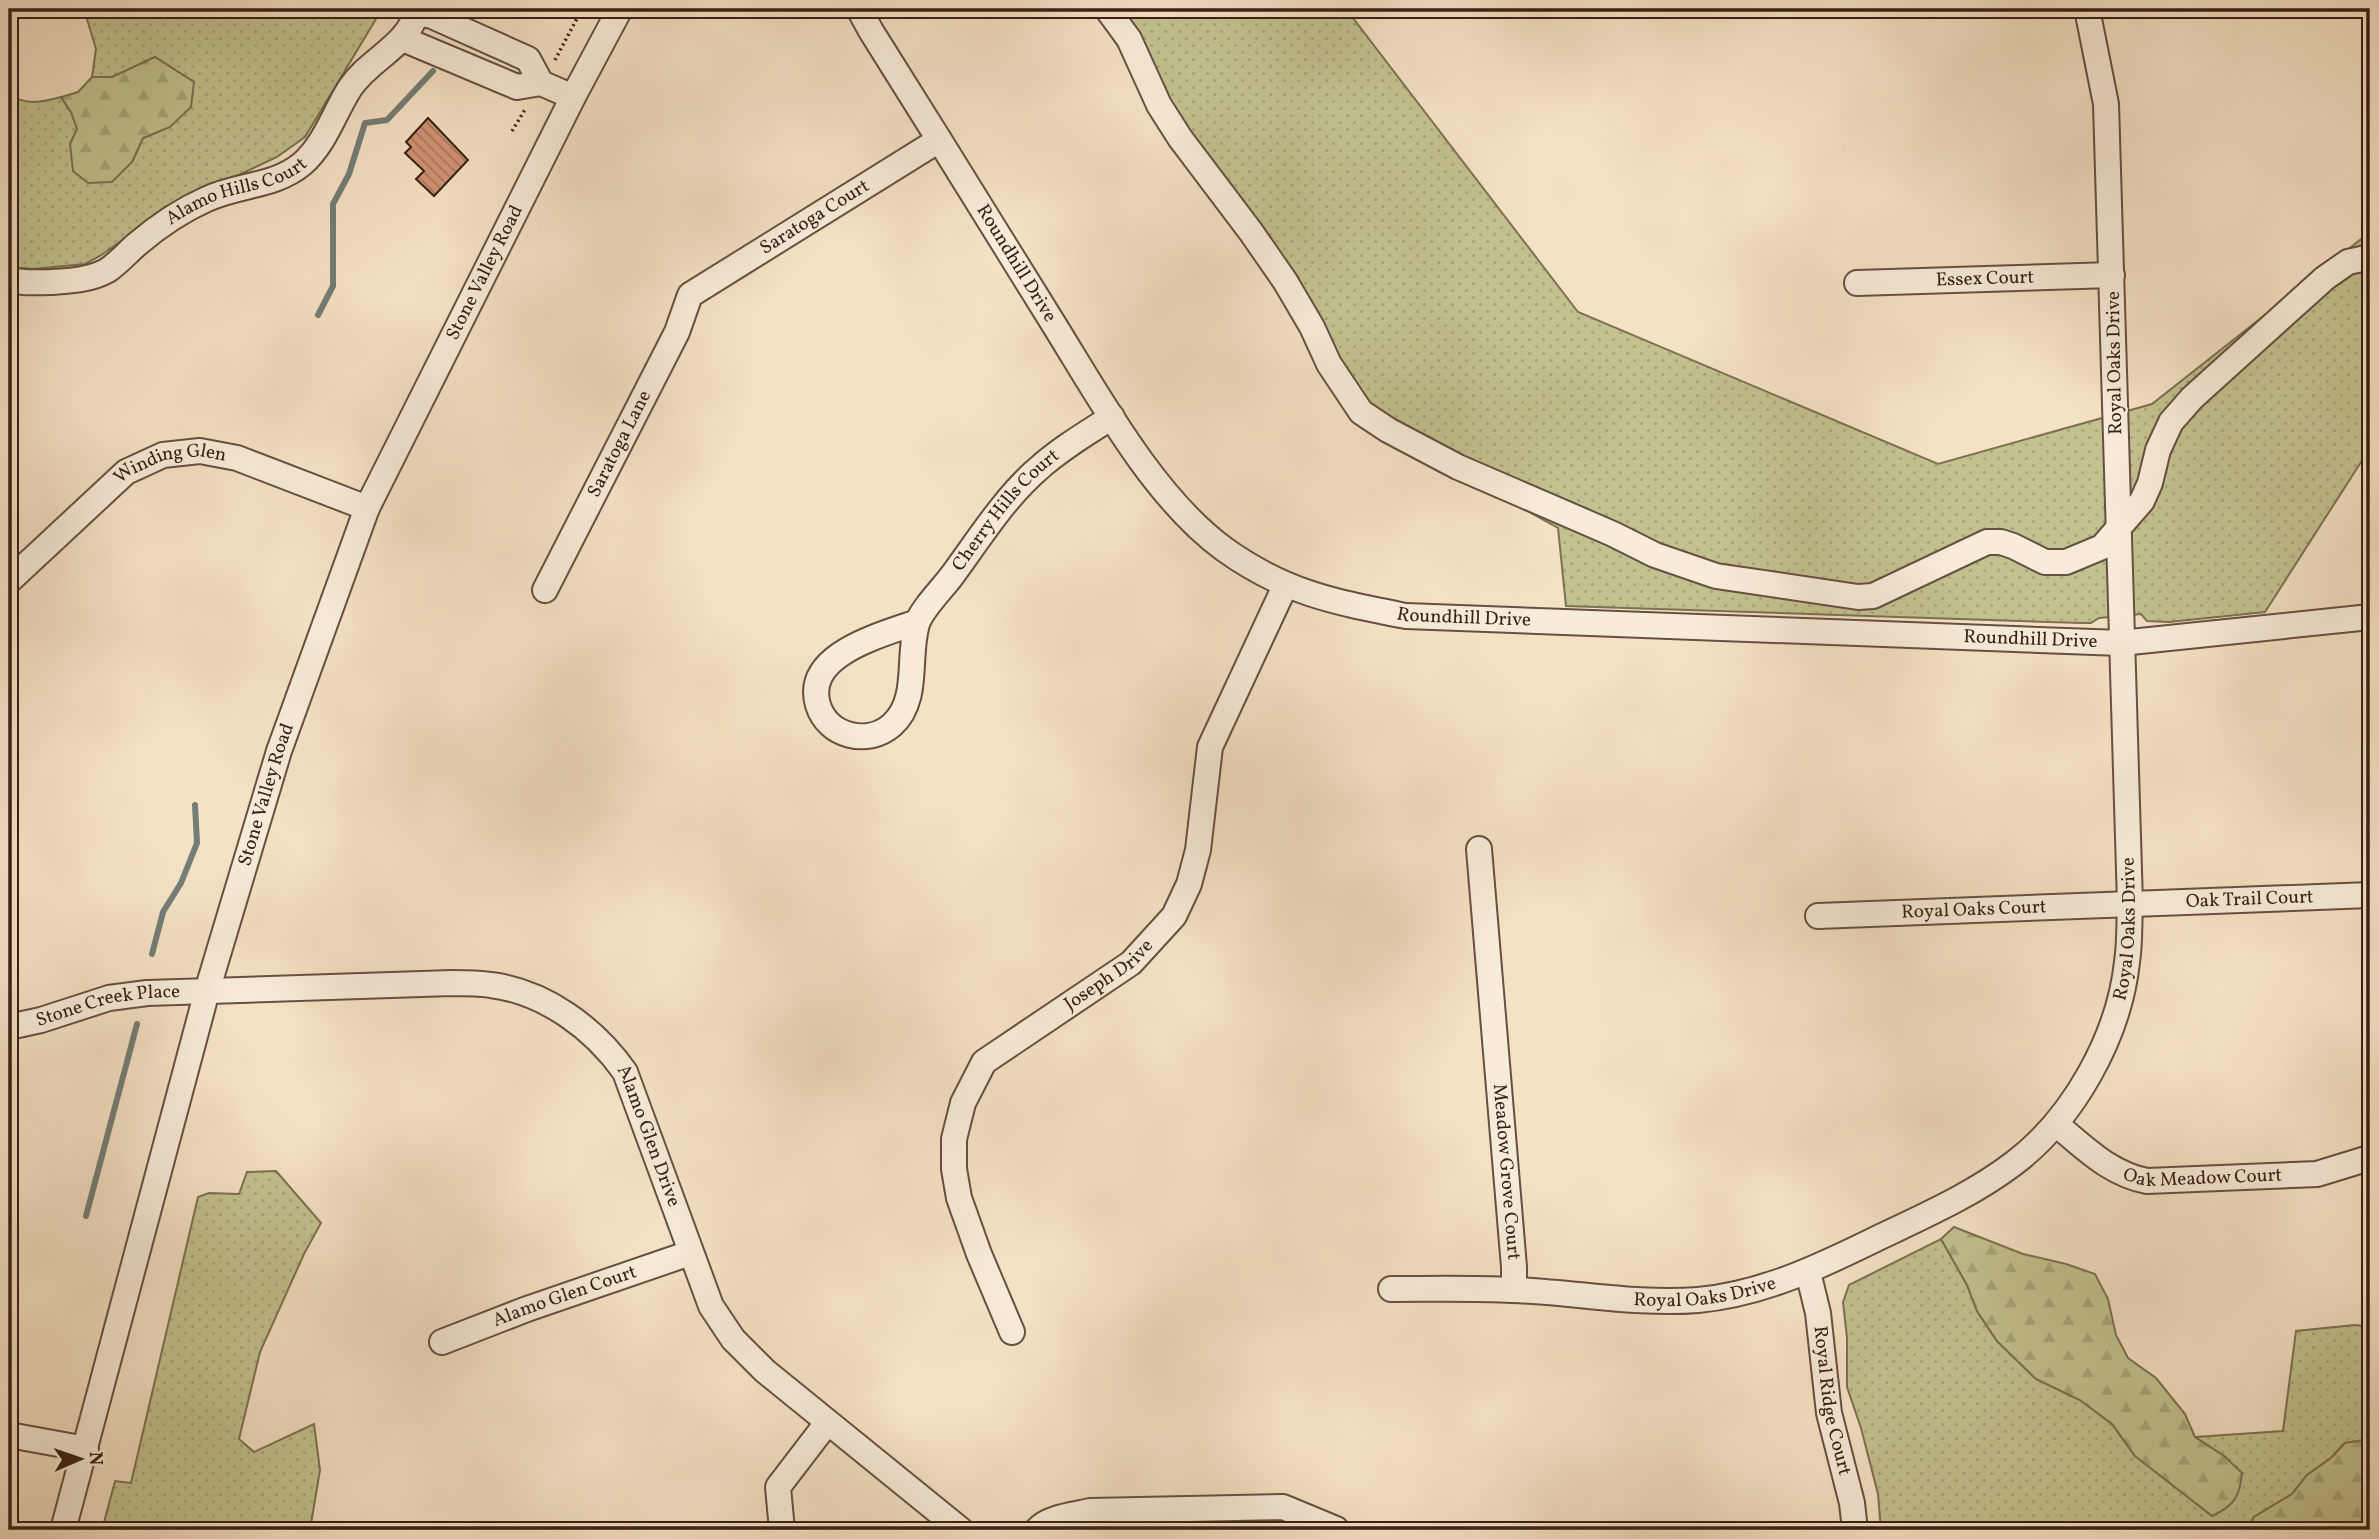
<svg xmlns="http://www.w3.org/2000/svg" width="2379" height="1539" viewBox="0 0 2379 1539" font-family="Vollkorn,serif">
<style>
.grass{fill:url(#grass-dots);stroke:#7c7152;stroke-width:2}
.forest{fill:url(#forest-firs);stroke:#7c7152;stroke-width:2}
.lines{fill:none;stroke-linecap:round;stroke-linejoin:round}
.stream{stroke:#747e77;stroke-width:6}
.building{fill:url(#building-back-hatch);stroke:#372015;stroke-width:2}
.minor-casing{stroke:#665041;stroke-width:28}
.path{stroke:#372015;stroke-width:3.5;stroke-dasharray:2 3.5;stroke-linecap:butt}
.minor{stroke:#f8ecd9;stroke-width:24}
.labels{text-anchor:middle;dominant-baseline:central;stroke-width:5;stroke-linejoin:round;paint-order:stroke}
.street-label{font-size:19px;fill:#372015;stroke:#f8ecd9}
</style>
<defs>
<pattern id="grass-dots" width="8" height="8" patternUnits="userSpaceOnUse" patternTransform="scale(1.75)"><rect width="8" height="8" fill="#c2c290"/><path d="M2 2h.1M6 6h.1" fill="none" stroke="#a7a67b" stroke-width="1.8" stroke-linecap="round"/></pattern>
<pattern id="forest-firs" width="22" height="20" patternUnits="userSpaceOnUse" patternTransform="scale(1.75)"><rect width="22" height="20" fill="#c2c290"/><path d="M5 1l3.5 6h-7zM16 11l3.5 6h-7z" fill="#a7a67b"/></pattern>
<pattern id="building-back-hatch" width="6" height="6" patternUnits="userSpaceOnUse" patternTransform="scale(1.75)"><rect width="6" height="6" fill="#d29375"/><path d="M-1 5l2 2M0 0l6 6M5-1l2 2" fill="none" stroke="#ab785f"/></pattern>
</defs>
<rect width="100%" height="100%" fill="#f5e2c5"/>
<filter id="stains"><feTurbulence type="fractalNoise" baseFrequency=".00286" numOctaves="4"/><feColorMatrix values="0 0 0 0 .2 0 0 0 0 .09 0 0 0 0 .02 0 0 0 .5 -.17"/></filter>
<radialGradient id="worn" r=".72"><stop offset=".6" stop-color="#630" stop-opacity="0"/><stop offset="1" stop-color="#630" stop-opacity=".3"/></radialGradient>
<path class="grass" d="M 84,9 L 382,9 L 305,137 L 277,157 L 239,175 L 200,189 L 170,206 L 100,256 L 85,264 L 33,269 L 9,267 L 9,94 C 25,106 43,102 61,97 L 71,112 L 78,129 L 70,144 L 132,162 L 143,138 L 170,127 L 194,82 L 155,57 L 112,78 L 92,77 L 96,49 Z
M 1094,9 L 1346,9 L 1578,312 L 1938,464 L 2152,404 L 2370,232 L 2370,448 L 2265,612 L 2169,622 L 2147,621 L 2141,614 L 2099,618 L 2091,623 L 2081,623 L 1566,606 L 1558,528 L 1470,479 L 1352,408 Z
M 276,1171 L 321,1223 L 304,1254 L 260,1352 L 239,1439 L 254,1452 L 314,1424 L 320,1470 L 310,1530 L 102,1530 L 115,1481 L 131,1483 L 198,1197 L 209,1193 L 239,1194 L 247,1172 Z
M 1941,1239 L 1967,1285 L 1977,1311 L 1997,1341 L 2036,1379 L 2080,1400 L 2112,1424 L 2135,1456 L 2224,1456 L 2195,1437 L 2283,1431 L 2296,1331 L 2355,1325 L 2370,1327 L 2370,1444 L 2364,1440 L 2345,1443 L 2331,1458 L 2307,1475 L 2292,1494 L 2254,1517 L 2246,1530 L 1881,1530 L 1878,1494 L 1861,1428 L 1847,1387 L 1847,1338 L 1843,1302 L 1849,1285 Z"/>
<path class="forest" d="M 155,57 L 194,82 L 191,107 L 170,127 L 143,138 L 132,162 L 112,182 L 88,183 L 73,171 L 70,144 L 77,129 L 71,112 L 61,97 L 78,92 L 92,77 L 112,77 Z
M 1954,1227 L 2023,1254 L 2066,1264 L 2095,1274 L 2108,1299 L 2116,1335 L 2128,1358 L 2156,1378 L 2185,1414 L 2195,1437 L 2224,1456 L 2242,1473 C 2240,1496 2234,1506 2212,1516 L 2135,1456 L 2112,1424 L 2080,1400 L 2036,1379 L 1997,1341 L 1977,1311 L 1967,1285 L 1941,1239 Z
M 2364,1440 L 2370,1444 L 2370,1482 L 2367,1486 L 2370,1495 L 2370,1530 L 2246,1530 L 2254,1517 L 2292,1494 L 2307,1475 L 2331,1458 L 2345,1443 Z"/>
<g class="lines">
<path class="stream" d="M 485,13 L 488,9
M 318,315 L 333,286 L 333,204 L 349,174 L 365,123 L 387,120 L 433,71
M 152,954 L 163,912 L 181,883 L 197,843 L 195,805
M 86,1216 L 137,1024"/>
</g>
<path class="building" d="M 428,118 L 468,160 L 434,196 L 416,179 L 424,171 L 405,153 L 411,147 L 406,142 Z"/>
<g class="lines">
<defs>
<g id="minor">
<path id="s1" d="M 859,9 L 871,31 C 932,128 993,226 1053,323 C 1099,397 1154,498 1224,549 C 1285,593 1335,602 1406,616 L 2121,643 L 2370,617"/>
<path d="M 1107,9 L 1129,39 L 1159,105 L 1180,138 L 1251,232 L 1285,281 L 1312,327 L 1329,364 L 1361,412 L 1388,430 L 1458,467 L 1613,534 L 1655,555 L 1716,576 L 1858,597 L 1873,596 L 1987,542 L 2001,542 L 2013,546 L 2045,562 L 2066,562 L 2102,547 L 2142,501 L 2150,483 L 2158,450 L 2171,422 L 2192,398 L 2325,278 L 2348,262 L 2370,257"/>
<path d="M 417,13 L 432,16 L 528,59 L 541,83 L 573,97"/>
<path d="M 403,39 L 517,87 L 541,83"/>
<path id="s2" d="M 9,279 C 23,284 36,282 51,282 C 69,281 91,280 108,270 C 118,263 127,253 136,245 C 157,227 182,210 207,199 C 239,184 274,187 302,164 C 325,144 334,113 350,88 C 371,57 407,48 418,9"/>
<path id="s3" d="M 1857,283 L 2112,275"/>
<path id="s4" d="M 9,581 L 126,472 L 163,455 L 200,451 L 237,458 L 367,508"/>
<path id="s5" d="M 545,590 L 677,332 L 690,295 L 939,140"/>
<path id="s6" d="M 917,622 C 882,635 803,654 818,705 C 828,737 868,746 892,725 C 920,700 907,656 917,624 C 921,610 942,589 951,577 C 977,542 1005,497 1038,469 C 1060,449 1087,433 1112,417"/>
<path id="s7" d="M 1479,849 L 1514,1267 L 1514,1290"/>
<path id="s8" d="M 1818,916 L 2370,895"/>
<path id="s9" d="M 9,1027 L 41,1020 L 109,998 L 147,993 L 452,983 C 465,983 478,983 491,985 C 545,992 594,1028 625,1072 L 711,1306 L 733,1339 L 765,1371 L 961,1530"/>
<path id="s10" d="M 2056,1124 C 2085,1148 2110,1174 2147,1181 L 2317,1174 L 2366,1159"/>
<path id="s11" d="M 1808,1272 L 1818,1313 L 1829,1413 L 1852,1503 L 1855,1530"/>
<path id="s12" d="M 1391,1289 C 1432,1289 1473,1288 1513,1290 C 1575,1292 1637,1305 1698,1300 C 1763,1294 1821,1266 1878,1238 C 1924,1216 1972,1195 2013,1164 C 2073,1119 2119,1037 2127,962 C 2130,943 2129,923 2130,904 L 2106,104 L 2087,9"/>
<path id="s13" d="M 1012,1332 L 979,1254 L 959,1198 L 954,1169 L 954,1139 L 963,1103 L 984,1062 L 1131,963 L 1174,916 L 1189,884 L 1198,850 L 1210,747 L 1285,586"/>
<path id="s14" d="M 442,1342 L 527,1309 L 690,1253"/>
<path d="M 9,1435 L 86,1449"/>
<path id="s15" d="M 63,1530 L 207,991 L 279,751 L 367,508 L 573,97 L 620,9"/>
<path d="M 782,1530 L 778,1487 L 827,1423"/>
<path d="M 1037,1530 C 1048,1517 1074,1515 1090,1511 L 1283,1507 L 1336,1529"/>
</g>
</defs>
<use href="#minor" class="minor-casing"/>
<path class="path" d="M 555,60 L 582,9
M 512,131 L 526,108"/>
<use href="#minor" class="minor"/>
</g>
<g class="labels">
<g class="street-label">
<text stroke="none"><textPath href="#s2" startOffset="254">Alamo Hills Court</textPath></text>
<text stroke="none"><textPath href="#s5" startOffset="476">Saratoga Court</textPath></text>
<text stroke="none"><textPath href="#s1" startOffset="299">Roundhill Drive</textPath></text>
<text stroke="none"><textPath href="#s15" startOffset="1330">Stone Valley Road</textPath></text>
<text stroke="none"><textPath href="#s3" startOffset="128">Essex Court</textPath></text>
<text transform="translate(2115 363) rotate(-91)">Royal Oaks Drive</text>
<text stroke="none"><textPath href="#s5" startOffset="164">Saratoga Lane</textPath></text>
<text stroke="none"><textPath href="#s4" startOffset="206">Winding Glen</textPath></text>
<text stroke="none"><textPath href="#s6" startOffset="485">Cherry Hills Court</textPath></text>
<text stroke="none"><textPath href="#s1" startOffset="908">Roundhill Drive</textPath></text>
<text stroke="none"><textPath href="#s1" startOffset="1475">Roundhill Drive</textPath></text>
<text stroke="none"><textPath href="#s15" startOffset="763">Stone Valley Road</textPath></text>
<text stroke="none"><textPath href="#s8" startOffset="432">Oak Trail Court</textPath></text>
<text stroke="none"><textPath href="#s8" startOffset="156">Royal Oaks Court</textPath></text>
<text stroke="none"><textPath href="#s12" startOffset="924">Royal Oaks Drive</textPath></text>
<text stroke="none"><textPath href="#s13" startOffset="439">Joseph Drive</textPath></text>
<text stroke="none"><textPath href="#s9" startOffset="102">Stone Creek Place</textPath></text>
<text stroke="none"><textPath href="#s9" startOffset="719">Alamo Glen Drive</textPath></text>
<text stroke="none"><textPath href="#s7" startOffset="324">Meadow Grove Court</textPath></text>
<text stroke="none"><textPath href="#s10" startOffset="164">Oak Meadow Court</textPath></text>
<text stroke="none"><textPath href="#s12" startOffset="315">Royal Oaks Drive</textPath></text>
<text stroke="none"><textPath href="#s14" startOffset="131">Alamo Glen Court</textPath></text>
<text stroke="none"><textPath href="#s11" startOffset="131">Royal Ridge Court</textPath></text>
</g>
</g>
<rect width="2379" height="1539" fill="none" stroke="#f5e2c5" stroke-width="35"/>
<rect x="10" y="10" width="2358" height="1518" fill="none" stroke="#372015" stroke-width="3.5"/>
<rect x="18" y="18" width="2344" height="1504" fill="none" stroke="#372015" stroke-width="2"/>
<g transform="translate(80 1459) rotate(88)" stroke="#f8ecd9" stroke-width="5" paint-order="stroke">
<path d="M0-5L12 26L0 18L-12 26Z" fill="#372015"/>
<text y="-10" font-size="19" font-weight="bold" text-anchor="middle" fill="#372015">N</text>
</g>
<rect width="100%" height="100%" filter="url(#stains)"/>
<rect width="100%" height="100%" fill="url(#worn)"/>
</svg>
